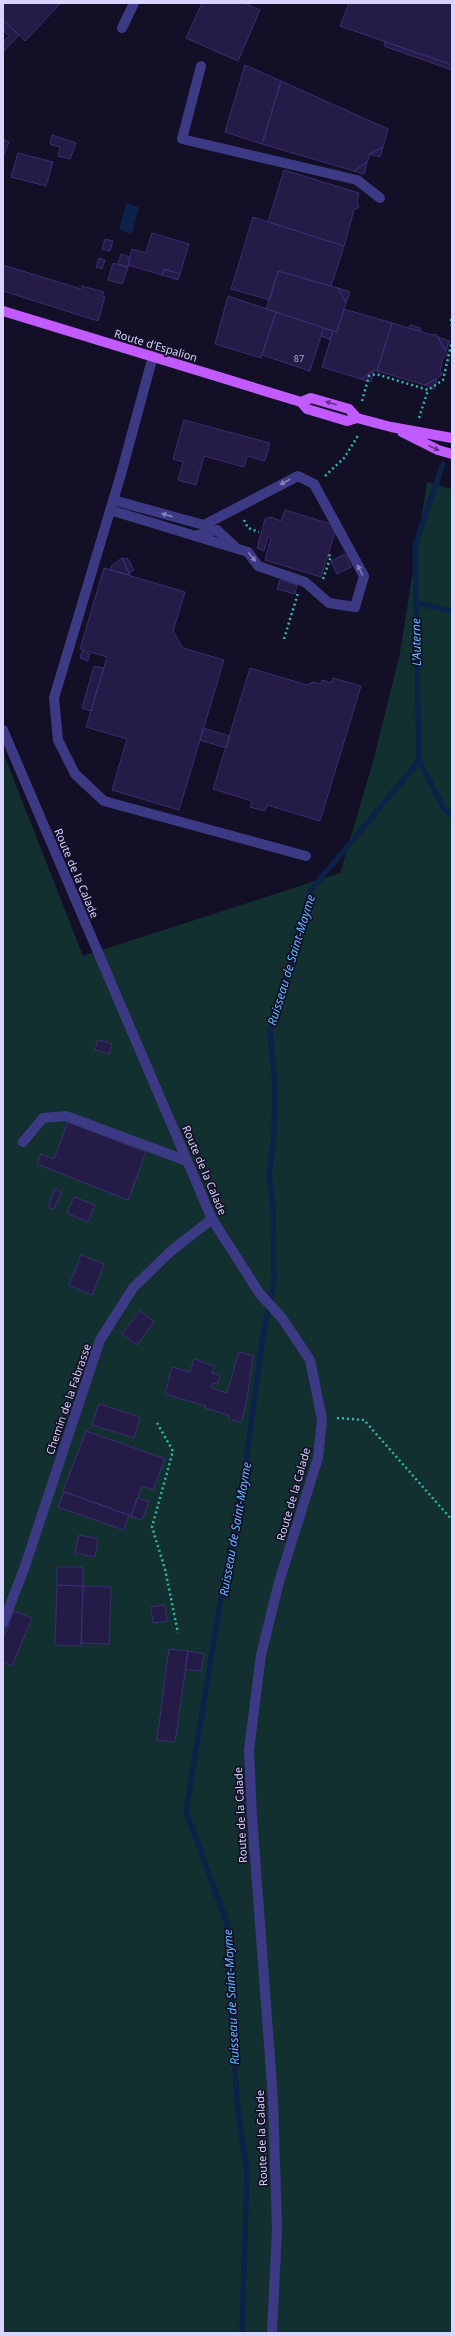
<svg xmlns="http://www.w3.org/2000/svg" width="455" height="2336" viewBox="0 0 455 2336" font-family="'Noto Sans',sans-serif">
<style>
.green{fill:#12302f}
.water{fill:#0c2248}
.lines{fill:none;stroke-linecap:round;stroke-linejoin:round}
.stream{stroke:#0c2248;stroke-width:5.5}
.building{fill:#241b47;stroke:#3b2d73}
.path{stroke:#2fb8b0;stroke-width:2.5;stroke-dasharray:2 3;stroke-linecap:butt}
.minor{stroke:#3d3a85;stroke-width:10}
.major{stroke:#c25bff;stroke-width:10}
.oneway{fill:#623188}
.oneway2{fill:#837fbc}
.labels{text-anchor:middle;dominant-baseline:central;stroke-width:3.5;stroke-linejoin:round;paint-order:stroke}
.number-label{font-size:9px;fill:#aca6d1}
.street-label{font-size:11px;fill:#d9d4ff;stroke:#130f26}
.water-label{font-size:12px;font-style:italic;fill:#62b6ff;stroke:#130f26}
</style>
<rect width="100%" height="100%" fill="#130f26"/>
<path class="green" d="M 427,482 L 452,489 L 452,2333 L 3,2333 L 3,752 L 83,956 L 340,873 L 373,762 L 400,653 Z"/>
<path class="water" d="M 126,203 L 139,207 L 132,234 L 119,230 Z"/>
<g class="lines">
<path class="stream" d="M 443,464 L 415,545 L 419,761 L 445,810 L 452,815
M 416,603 L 452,611
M 242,2333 L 247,2173 L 237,2103 L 227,1923 L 186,1811 L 218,1616 L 244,1477 L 263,1334 L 274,1282 L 273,1205 L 269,1176 L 274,1135 L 275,1084 L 270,1032 L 311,890 L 419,761"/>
</g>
<path class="building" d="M 3,3 L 61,3 L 25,41 L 3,20 Z
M 202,3 L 244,3 L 260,10 L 238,61 L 186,38 Z
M 349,3 L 452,3 L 452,65 L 340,26 Z
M 3,20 L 19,35 L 3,52 L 3,42 L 9,36 L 3,30 Z
M 385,42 L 452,65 L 452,70 L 384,46 Z
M 245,65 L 281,81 L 262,144 L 225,132 Z
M 281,81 L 388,129 L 383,147 L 370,154 L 367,162 L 354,171 L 262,144 Z
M 52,135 L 76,143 L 70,159 L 58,156 L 60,147 L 50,144 Z
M 3,139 L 9,142 L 3,157 Z
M 383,147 L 380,157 L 370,154 Z
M 18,153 L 53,162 L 46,186 L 11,177 Z
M 367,162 L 364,174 L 354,171 Z
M 284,170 L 359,193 L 357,202 L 359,207 L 354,210 L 344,246 L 268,222 Z
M 253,217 L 344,246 L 331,286 L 278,271 L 270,300 L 231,289 Z
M 152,233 L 189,244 L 180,274 L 164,269 L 162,275 L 128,265 L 132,249 L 146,253 Z
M 105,239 L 113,241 L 110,251 L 102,249 Z
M 121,254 L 130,257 L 128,267 L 118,264 Z
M 99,258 L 105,260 L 102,269 L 96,267 Z
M 113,263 L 128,267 L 122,284 L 108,280 Z
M 3,265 L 81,289 L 82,286 L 104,292 L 102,296 L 105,297 L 98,321 L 3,291 Z
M 164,269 L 180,274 L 178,280 L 162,275 Z
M 278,271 L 338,288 L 346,303 L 337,332 L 266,309 Z
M 338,288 L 350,292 L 346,303 L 342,295 Z
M 228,296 L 276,312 L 261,358 L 215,344 Z
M 344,309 L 392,323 L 377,371 L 374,370 L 361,379 L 322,367 L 333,331 L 337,332 Z
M 276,312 L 333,331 L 330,339 L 321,336 L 310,371 L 262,355 Z
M 392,323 L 432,335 L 436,334 L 448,355 L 443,358 L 440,371 L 442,375 L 425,385 L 377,371 Z
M 410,325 L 421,328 L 420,331 L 409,328 Z
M 323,328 L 333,331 L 330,339 L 321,336 Z
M 438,337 L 449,341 L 446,351 Z
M 374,370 L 371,382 L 361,379 Z
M 437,379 L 434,389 L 425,385 Z
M 184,420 L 270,443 L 265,461 L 247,456 L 244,467 L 204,456 L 196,485 L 178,480 L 183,462 L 173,459 Z
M 285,510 L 334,525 L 336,529 L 321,577 L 265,560 L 271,538 L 268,537 L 264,551 L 257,548 L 265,519 L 271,517 L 281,521 Z
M 345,554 L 351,567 L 337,574 L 331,561 Z
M 122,558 L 129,573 L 130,575 L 110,570 L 112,565 Z
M 122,558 L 128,559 L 134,570 L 129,573 Z
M 104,568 L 185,592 L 173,631 L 183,648 L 224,660 L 179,810 L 112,790 L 127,739 L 86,727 L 107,657 L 80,649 Z
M 280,580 L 297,585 L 295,594 L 277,589 Z
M 82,651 L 90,654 L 88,661 L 80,658 Z
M 94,666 L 104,668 L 91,711 L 82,708 Z
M 250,668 L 307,685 L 313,682 L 321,684 L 322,680 L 331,683 L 333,678 L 361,686 L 320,821 L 267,805 L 265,811 L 250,807 L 252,801 L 213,789 Z
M 203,728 L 230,736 L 226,748 L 200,740 Z
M 98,1040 L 112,1044 L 109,1054 L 95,1050 Z
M 68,1122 L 146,1152 L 128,1200 L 37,1164 L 41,1154 L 54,1159 Z
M 55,1189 L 61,1192 L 54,1209 L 48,1207 Z
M 74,1197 L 95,1205 L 88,1222 L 67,1213 Z
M 81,1255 L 104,1264 L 92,1295 L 69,1285 Z
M 140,1311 L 154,1322 L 137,1345 L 122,1334 Z
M 239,1352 L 253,1356 L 247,1399 L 241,1422 L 229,1419 L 229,1415 L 205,1408 L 206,1406 L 165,1394 L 172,1367 L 190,1372 L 194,1359 L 214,1366 L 212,1373 L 220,1375 L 218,1384 L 213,1383 L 211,1388 L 227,1393 Z
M 99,1404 L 140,1417 L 134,1438 L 92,1425 Z
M 86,1431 L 165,1459 L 153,1490 L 142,1486 L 131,1516 L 63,1491 Z
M 64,1492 L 129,1515 L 124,1530 L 58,1507 Z
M 137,1498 L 149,1502 L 142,1520 L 131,1516 Z
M 79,1535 L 98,1539 L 95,1557 L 75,1553 Z
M 57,1567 L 83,1567 L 83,1586 L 57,1585 Z
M 57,1585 L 83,1586 L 81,1646 L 55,1645 Z
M 83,1586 L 111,1587 L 109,1644 L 81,1643 Z
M 165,1605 L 167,1621 L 153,1623 L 151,1607 Z
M 14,1611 L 32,1618 L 12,1666 L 3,1662 L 3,1638 Z
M 169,1649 L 188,1651 L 175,1742 L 157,1740 Z
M 188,1651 L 204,1654 L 201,1671 L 185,1669 Z"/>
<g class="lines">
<path class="path" d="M 451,319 L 452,326
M 362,401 L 369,376 L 376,374 L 428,390 L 443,380 L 452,341
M 419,418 L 428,390
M 325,476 L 344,458 L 359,434
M 244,520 L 248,528 L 259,532
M 323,579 L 331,556 L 328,555
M 284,639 L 298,593
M 337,1418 L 364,1420 L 452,1520
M 157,1423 L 173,1451 L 152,1527 L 165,1569 L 178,1633"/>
<path class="minor" d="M 122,28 L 134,3
M 201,66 L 182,139 L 357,180 L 380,198
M 153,356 L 121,474 L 54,698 L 58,740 L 75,774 L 104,801 L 306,856
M 110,510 L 248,552 L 258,566 L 305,582 L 329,603 L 355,607 L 364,576 L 314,484 L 298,476 L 204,525 L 113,500
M 197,535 L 217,530 L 234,546
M 3,730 L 212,1219 L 260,1294 L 282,1318 L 310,1360 L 322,1419 L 318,1458 L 279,1582 L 261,1655 L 249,1750 L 252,1816 L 273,2099 L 277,2228 L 272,2333
M 23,1142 L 43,1118 L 66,1116 L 187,1161
M 3,1623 L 24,1569 L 100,1340 L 133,1288 L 171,1251 L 212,1219"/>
<path class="major" d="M 3,311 L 301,402 L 307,409 L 347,421 L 357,418 L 391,427 L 452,438
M 301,402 L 311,398 L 349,409 L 357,418
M 402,432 L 438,450 L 452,454"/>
</g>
<defs><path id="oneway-solid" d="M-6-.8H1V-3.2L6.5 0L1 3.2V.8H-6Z"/></defs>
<g class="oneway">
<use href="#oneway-solid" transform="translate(331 403) rotate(-164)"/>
<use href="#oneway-solid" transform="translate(434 448) rotate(24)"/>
</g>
<g class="oneway2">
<use href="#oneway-solid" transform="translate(285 482) rotate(153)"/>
<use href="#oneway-solid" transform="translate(167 515) rotate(-164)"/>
<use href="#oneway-solid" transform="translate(252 557) rotate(51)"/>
<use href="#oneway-solid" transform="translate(360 570) rotate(-118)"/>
</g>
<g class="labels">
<g class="number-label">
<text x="299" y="358">87</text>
</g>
<g class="street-label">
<text transform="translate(156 345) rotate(17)">Route d'Espalion</text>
<text transform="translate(77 873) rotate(67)">Route de la Calade</text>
<text transform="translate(205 1170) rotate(67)">Route de la Calade</text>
<text transform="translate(68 1399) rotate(-71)">Chemin de la Fabrasse</text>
<text transform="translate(293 1494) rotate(-74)">Route de la Calade</text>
<text transform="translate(240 1815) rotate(-93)">Route de la Calade</text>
<text transform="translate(261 2138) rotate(-92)">Route de la Calade</text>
</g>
<g class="water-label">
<text transform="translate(416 642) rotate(-91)">L'Auterne</text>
<text transform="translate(291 960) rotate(-73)">Ruisseau de Saint-Mayme</text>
<text transform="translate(235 1529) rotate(-80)">Ruisseau de Saint-Mayme</text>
<text transform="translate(231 1997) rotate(-93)">Ruisseau de Saint-Mayme</text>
</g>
</g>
<rect width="455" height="2336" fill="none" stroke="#d9d4ff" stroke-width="8"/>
</svg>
